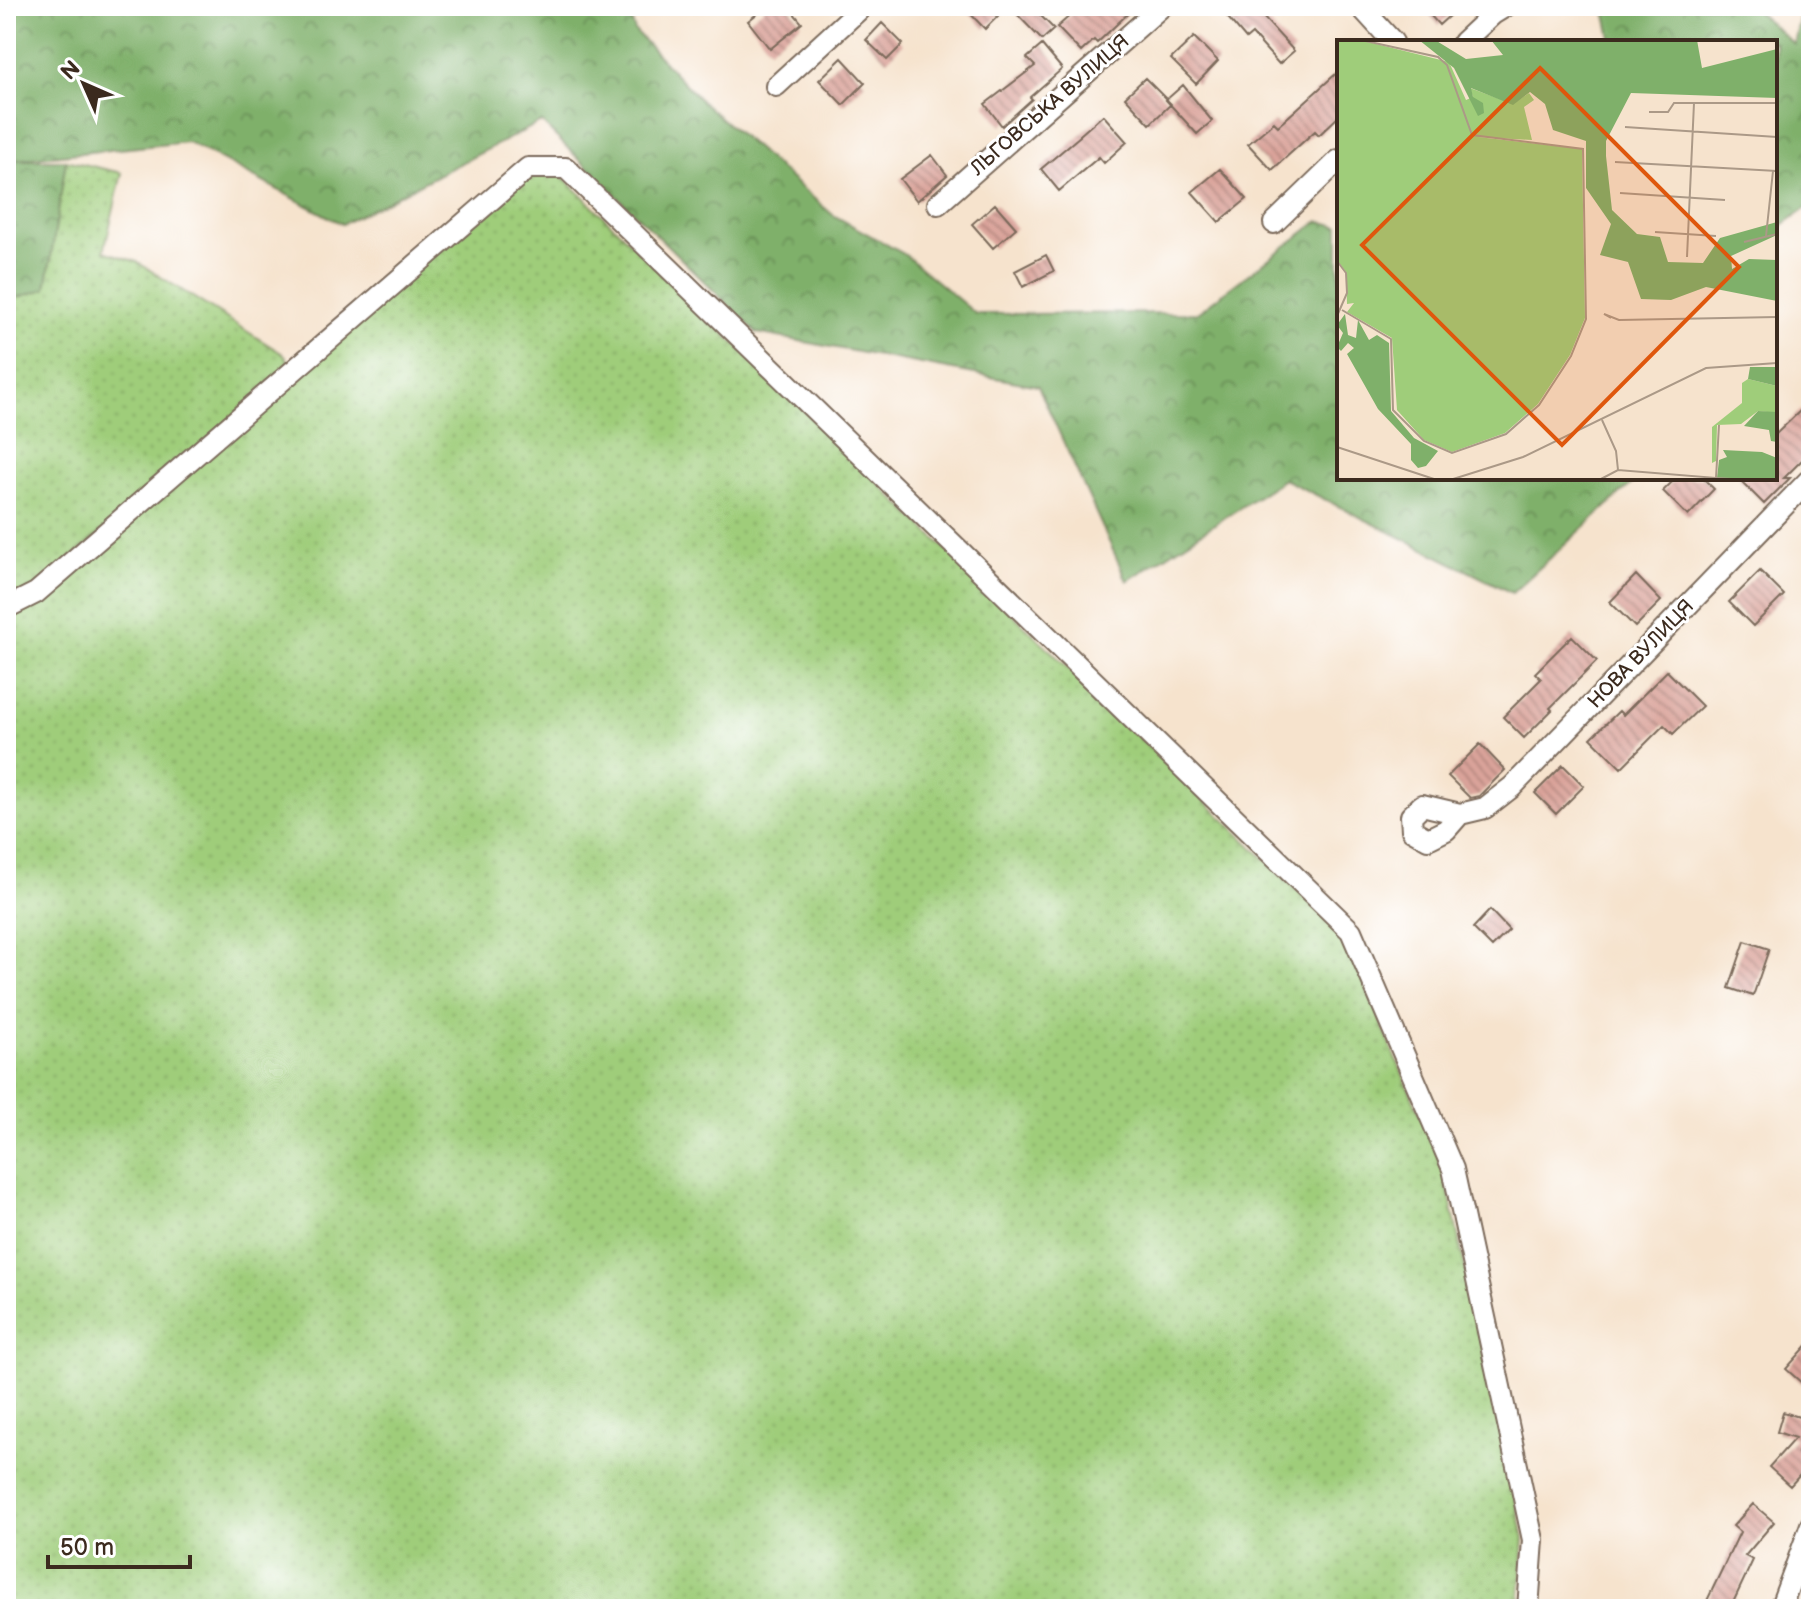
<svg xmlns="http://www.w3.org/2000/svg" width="1817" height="1615" viewBox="0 0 1817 1615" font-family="'Balsamiq Sans',sans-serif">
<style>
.green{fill:url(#green-dots);stroke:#6d7c4c;stroke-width:2}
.forest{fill:url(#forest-crowns);stroke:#5d6d44;stroke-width:2}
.building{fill:url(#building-back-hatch)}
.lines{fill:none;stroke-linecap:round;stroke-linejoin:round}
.minor-casing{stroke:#7c6b5b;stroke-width:24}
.minor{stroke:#fff;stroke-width:20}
.labels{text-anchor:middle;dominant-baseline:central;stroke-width:6;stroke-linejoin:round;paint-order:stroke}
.street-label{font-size:20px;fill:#3b2a1e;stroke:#fff}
.inset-road{fill:none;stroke:#ab9987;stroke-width:2}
.view{fill:#df570d;fill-opacity:0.15;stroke:#df570d;stroke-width:4}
.inset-edge{fill:none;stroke:#3b2a1e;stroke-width:4}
</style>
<defs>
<pattern id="green-dots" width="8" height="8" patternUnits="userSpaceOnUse" patternTransform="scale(2)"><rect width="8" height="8" fill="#9fcd7a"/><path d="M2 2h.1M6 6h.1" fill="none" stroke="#8ab069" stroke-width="1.8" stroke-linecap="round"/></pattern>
<pattern id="forest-crowns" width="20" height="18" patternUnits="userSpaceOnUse" patternTransform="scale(2)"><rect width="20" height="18" fill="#7fb06a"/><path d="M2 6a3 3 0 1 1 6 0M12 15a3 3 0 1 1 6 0" fill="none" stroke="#698f57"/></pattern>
<pattern id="building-back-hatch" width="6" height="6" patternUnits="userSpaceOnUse" patternTransform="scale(2)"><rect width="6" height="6" fill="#daa39a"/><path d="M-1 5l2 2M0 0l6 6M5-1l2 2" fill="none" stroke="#b2857d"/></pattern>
</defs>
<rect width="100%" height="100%" fill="#fff"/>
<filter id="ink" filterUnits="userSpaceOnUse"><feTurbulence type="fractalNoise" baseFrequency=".0125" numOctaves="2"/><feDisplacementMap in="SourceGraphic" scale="16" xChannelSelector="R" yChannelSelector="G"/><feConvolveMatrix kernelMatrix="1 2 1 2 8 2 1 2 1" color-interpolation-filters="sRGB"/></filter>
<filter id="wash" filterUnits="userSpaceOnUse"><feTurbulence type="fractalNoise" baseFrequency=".006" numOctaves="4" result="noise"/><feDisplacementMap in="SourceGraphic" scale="32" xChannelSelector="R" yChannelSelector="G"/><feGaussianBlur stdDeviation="1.8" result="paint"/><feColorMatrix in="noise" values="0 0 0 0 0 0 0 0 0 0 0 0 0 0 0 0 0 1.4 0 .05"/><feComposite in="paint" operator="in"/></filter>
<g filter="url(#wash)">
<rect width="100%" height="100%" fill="#f6e3cd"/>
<path class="green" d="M 66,160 L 122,173 L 104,251 L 137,262 L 283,354 L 293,366 L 31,592 L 6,603 L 6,301 L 46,288 Z
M 528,174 L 560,174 L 1344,936 L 1444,1171 L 1524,1538 L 1519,1609 L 6,1609 L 6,612 Z"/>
<path class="forest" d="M 6,6 L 627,6 L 635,31 L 701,101 L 833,215 L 904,254 L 976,314 L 1197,313 L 1319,221 L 1339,226 L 1339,478 L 1638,478 L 1512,593 L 1284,479 L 1127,581 L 1038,386 L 757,333 L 541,122 L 342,224 L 188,142 L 12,160 L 66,160 L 46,289 L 6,301 Z
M 1604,6 L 1750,6 L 1794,44 L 1802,6 L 1811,6 L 1811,205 L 1775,230 L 1775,42 L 1612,42 Z"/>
<g id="blocks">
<path class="building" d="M 767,6 L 788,6 L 802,23 L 770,49 L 748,21 Z
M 963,6 L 1008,6 L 985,29 Z
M 1009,6 L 1031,6 L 1054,29 L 1042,40 Z
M 1081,6 L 1136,6 L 1097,43 L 1094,40 L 1081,52 L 1057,27 Z
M 1218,6 L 1253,6 L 1294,51 L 1279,64 L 1252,34 L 1246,39 Z
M 1422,6 L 1460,6 L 1439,25 Z
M 882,23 L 903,44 L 887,60 L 866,40 Z
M 1194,37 L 1218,61 L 1196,84 L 1171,59 Z
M 1042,45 L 1062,69 L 1030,97 L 1032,99 L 1002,126 L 985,104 L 1035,66 L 1027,58 Z
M 842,58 L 865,83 L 843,105 L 819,80 Z
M 1339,71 L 1339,116 L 1319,135 L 1315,131 L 1272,170 L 1248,144 L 1274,122 L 1278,126 Z
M 1145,78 L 1171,104 L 1150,124 L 1125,97 Z
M 1183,85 L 1212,121 L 1197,134 L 1166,100 Z
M 1103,115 L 1127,142 L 1104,163 L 1099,157 L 1059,191 L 1041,169 L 1080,136 L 1080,135 Z
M 932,155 L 947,175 L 917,201 L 900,179 Z
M 1220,169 L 1247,199 L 1219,222 L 1192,192 Z
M 995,204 L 1016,228 L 993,248 L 972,224 Z
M 1046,255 L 1054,271 L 1023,287 L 1015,271 Z
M 1801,410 L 1811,420 L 1811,451 L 1784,478 L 1790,478 L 1764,504 L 1738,478 L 1775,478 L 1775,435 Z
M 1676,478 L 1703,478 L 1714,489 L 1688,516 L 1663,491 Z
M 1760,571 L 1784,595 L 1753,626 L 1729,602 Z
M 1636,575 L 1661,601 L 1635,627 L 1610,602 Z
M 1572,636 L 1597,661 L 1550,708 L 1552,710 L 1524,738 L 1503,717 L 1541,679 L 1535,673 Z
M 1667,671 L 1702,706 L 1673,734 L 1664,725 L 1621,768 L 1591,738 L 1619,711 L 1623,715 Z
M 1480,744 L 1505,770 L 1479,796 L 1470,798 L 1448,776 Z
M 1563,765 L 1584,786 L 1556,814 L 1535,793 Z
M 1490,910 L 1509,930 L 1492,947 L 1473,928 Z
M 1745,941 L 1769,949 L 1753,996 L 1729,988 Z
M 1811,1341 L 1811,1391 L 1786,1369 Z
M 1783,1412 L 1809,1420 L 1798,1453 L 1810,1464 L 1790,1486 L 1769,1467 L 1795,1438 L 1777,1432 Z
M 1753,1504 L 1774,1522 L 1745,1556 L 1753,1560 L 1730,1609 L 1703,1609 L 1740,1532 L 1733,1526 Z"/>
</g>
</g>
<g filter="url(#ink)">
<use href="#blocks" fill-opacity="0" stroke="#7c6b5b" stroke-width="2"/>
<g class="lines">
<defs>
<path id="minor" d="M 1360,6 L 1393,42
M 1463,42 L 1493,14 L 1506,6
M 776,86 L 863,6
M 938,204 L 1162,6
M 1274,223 L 1339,160
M 6,608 L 36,593 L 528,168 L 566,168 L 1351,931 L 1453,1169 L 1533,1540 L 1528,1609
M 1460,814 L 1446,830 L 1428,839 L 1412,830 L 1411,816 L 1422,805 L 1460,814 L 1485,808 L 1512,787 L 1811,478
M 1780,1609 L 1811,1525"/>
</defs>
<use href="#minor" class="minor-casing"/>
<use href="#minor" class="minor"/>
</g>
</g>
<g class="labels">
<g class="street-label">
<text transform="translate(1050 105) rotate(-41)">ЛЬГОВСЬКА ВУЛИЦЯ</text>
<text transform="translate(1641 654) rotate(-46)">НОВА ВУЛИЦЯ</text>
</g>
</g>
<g transform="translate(1337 40)">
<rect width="440" height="440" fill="#f6e3cd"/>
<path d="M 0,0 L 23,0 L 112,22 L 129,60 L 136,57 L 133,48 L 176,64 L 192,53 L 197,60 L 187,67 L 195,100 L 141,97 L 245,109 L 248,278 L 233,315 L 201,364 L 168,393 L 115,412 L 87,400 L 60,370 L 55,298 L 10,272 L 17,263 L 10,264 L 9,232 L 0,220 ZM 411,339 L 440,346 L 440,373 L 421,371 L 404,384 L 380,385 L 379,421 L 375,423 L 375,387 L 405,363 L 405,343 Z" fill="#9fcd7a"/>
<path d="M 82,0 L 98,0 L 129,19 L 166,15 L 154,0 L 360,0 L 365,28 L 440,9 L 440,58 L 294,53 L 269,101 L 269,116 L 275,170 L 300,194 L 323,197 L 331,222 L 366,223 L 383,198 L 440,182 L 440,195 L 394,216 L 395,229 L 412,219 L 440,220 L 440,261 L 369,247 L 334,260 L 304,259 L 291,222 L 263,215 L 274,184 L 249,148 L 249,101 L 216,90 L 208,64 L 193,52 L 176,65 L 134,48 L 136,57 L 146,63 L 147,73 L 141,76 L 117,28 ZM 8,274 L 11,295 L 19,298 L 21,280 L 32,300 L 40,295 L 52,303 L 54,371 L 77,398 L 101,411 L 89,426 L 81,428 L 74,420 L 74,404 L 41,369 L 10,314 L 17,308 L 11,303 L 4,311 L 0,307 L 6,293 L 0,285 ZM 413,327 L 440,327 L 440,346 L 411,339 ZM 421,371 L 440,372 L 440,402 L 434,401 L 432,390 L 407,386 ZM 386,410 L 425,412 L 440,418 L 440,439 L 380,438 L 382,420 L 390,417 Z" fill="#7fb06a"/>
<path class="inset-road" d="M 312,72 L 331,72 L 337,63 L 440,63M 288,87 L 440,97M 439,97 L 440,123M 278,122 L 440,131M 283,153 L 388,160M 318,192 L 379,196M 429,196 L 436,131M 407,202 L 440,194M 350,217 L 357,63M 0,221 L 9,233 L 10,253 L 0,276M 5,270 L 54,299 L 56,370 L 87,401 L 115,413 L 169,394 L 202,365 L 234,316 L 249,279 L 246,109 L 135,95 L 110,25 L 101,17 L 24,0M 274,278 L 267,274 L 282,280 L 440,277M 265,380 L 279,411 L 281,430M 0,407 L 100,440M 379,438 L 409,440M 113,440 L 186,417 L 369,328 L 440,323M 262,440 L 281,430 L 379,438 L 382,385"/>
<path class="view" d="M 203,28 L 402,227 L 225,405 L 25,205 Z"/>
<rect width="440" height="440" class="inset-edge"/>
</g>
<rect width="1817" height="1615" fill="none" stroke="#fff" stroke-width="32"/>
<g transform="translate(84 84) rotate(315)" stroke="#ffffff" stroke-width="6" paint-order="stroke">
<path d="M0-6L14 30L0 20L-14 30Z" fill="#3b2a1e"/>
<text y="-12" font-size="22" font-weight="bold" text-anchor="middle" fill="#3b2a1e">N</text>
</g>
<path d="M48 1555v12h142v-12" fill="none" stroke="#3b2a1e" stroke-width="4"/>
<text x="60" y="1555" font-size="24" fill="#3b2a1e" stroke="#ffffff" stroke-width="6" paint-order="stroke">50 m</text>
</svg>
